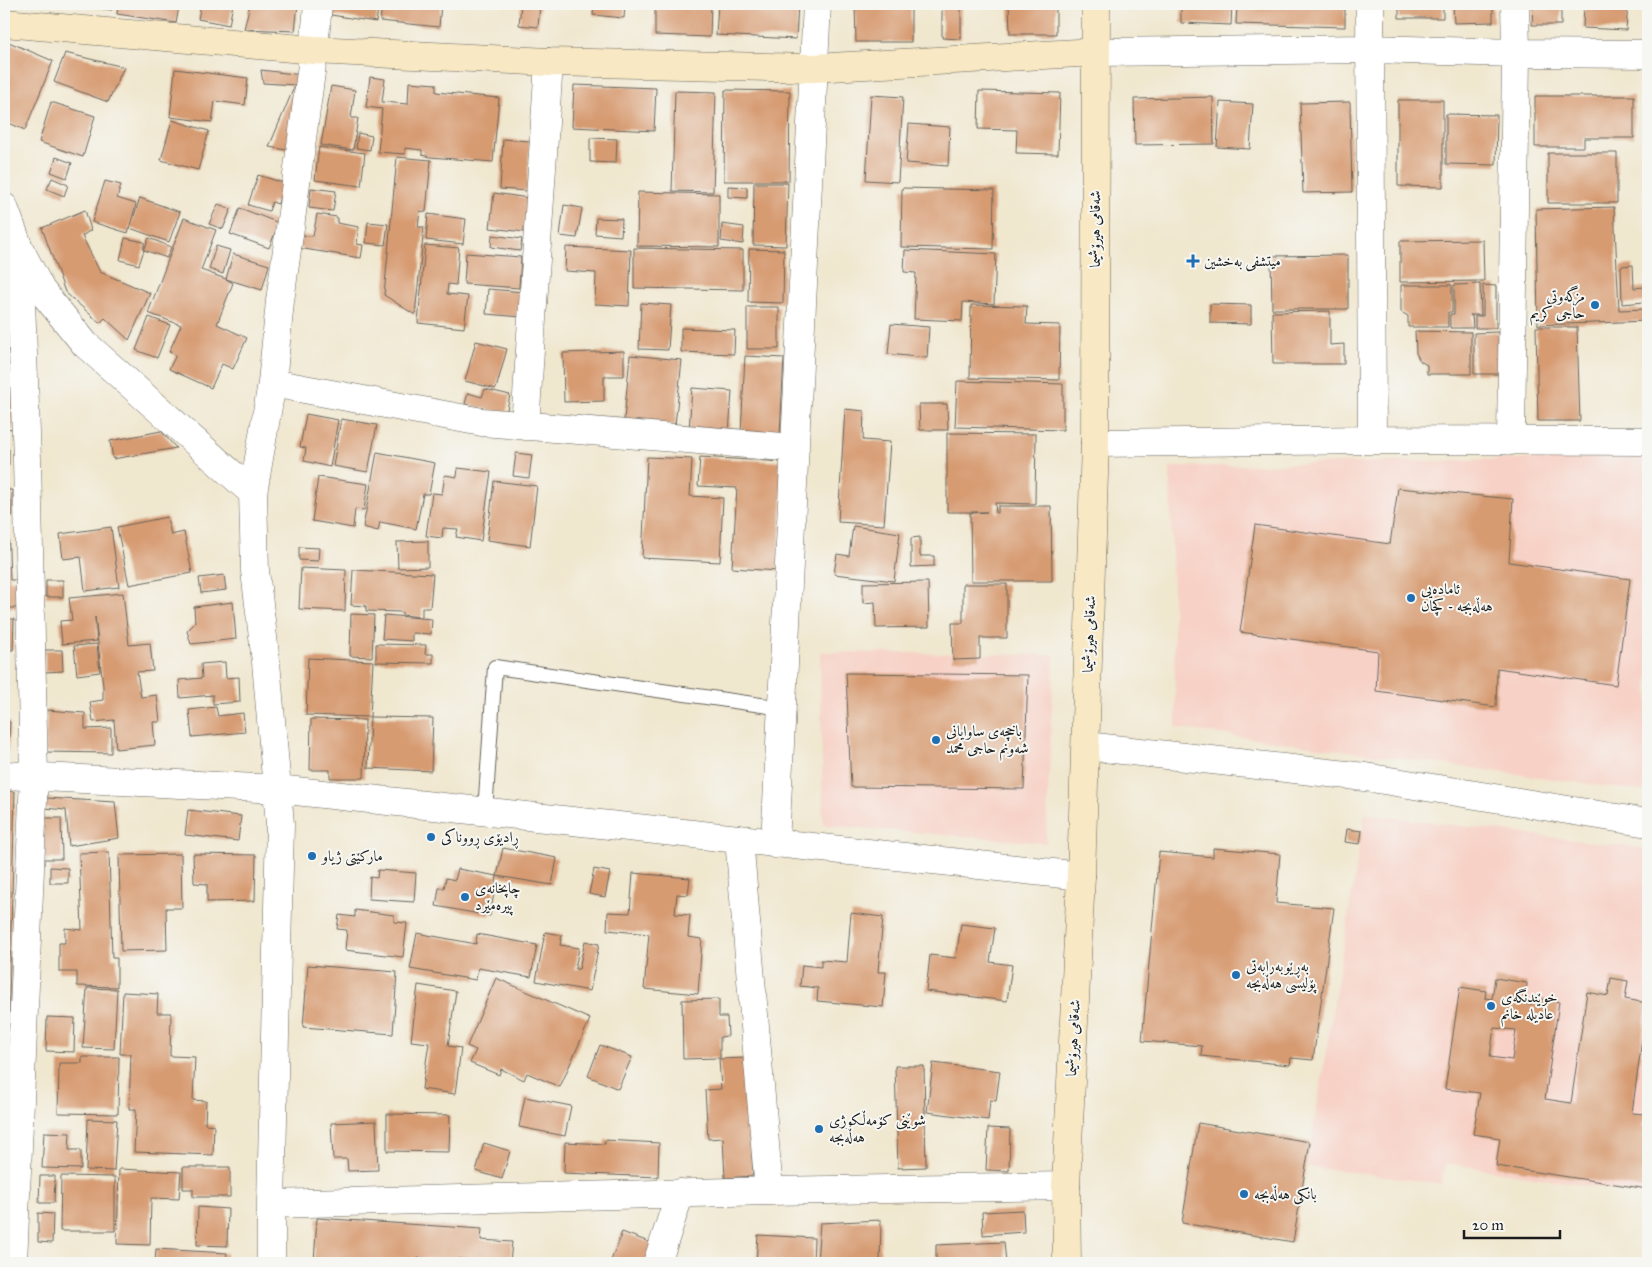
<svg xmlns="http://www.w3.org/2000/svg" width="1652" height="1267" viewBox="0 0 1652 1267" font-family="'IM FELL Great Primer',Amiri,serif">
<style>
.built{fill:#f7d1c6}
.building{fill:#d79b72;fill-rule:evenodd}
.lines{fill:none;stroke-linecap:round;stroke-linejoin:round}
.service-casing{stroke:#66635b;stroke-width:16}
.minor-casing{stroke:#66635b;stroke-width:29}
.secondary-casing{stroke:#66635b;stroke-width:29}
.service{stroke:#fff;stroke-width:14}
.minor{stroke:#fff;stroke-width:28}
.secondary{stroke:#f8e8c3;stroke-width:28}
.poi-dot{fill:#1f6fb2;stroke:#f6f6f2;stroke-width:2}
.labels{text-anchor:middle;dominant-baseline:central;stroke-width:4;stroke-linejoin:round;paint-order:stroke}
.street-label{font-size:15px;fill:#1c1c1c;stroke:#f6f6f2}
.poi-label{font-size:15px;fill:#1c1c1c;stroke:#f6f6f2;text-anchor:start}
</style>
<rect width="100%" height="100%" fill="#f6f6f2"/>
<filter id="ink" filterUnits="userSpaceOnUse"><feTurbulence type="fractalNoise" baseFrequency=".02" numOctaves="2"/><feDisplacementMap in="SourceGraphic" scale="10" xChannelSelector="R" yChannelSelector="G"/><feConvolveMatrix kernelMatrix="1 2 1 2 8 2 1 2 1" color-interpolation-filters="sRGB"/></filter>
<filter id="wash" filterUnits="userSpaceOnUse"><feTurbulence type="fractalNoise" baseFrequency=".0096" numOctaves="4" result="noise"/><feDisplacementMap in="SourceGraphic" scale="20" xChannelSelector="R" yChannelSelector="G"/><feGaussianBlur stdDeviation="1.12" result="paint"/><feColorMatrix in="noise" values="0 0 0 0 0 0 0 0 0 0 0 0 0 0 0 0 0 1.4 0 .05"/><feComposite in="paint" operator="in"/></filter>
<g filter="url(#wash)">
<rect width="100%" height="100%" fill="#f0e7cf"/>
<path class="built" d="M 1648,456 L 1648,792 L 1176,728 L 1170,467 Z
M 820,652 L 1054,655 L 1046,843 L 823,825 Z
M 1365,814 L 1648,849 L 1648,1195 L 1446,1163 L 1441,1184 L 1338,1170 L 1307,1167 Z"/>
<g id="blocks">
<path class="building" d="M 74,4 L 112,4 L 112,10 Z
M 118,4 L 162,4 L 179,7 L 176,23 L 117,14 Z
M 201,4 L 233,4 L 229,25 L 198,19 Z
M 250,4 L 298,4 L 295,31 L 244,29 Z
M 333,4 L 379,4 L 376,22 L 331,15 Z
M 382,4 L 441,4 L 439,27 L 380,21 Z
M 521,4 L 540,4 L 538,27 L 519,25 Z
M 594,4 L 625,4 L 624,18 L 593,15 Z
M 655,4 L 711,4 L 710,37 L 655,35 Z
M 718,4 L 798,4 L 796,39 L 716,35 Z
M 855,4 L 911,4 L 911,42 L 856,42 Z
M 942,4 L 961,4 L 961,39 L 942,38 Z
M 1009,4 L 1056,4 L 1056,34 L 1010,34 Z
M 1181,4 L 1232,4 L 1231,25 L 1181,23 Z
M 1237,4 L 1345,4 L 1345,27 L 1236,24 Z
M 1399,4 L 1443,4 L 1443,18 L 1399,18 Z
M 1453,4 L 1493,4 L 1493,22 L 1454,23 Z
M 1533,4 L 1561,4 L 1561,25 L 1532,25 Z
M 1584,4 L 1628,4 L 1626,30 L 1583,28 Z
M 4,40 L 53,61 L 25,130 L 4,121 Z
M 65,53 L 124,67 L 108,102 L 54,82 Z
M 175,69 L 248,78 L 245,105 L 215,101 L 212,122 L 170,117 Z
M 261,70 L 302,75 L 292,151 L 269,147 L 295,85 L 263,83 Z
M 370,77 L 385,79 L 382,102 L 408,104 L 409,82 L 436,84 L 436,92 L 499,98 L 493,162 L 430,157 L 422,155 L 422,150 L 405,148 L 405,154 L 378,152 L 382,109 L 366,107 Z
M 574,85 L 656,88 L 654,131 L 572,127 Z
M 331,86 L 355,90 L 351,118 L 358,118 L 353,150 L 321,145 Z
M 725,90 L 790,91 L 789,181 L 724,181 Z
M 675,91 L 716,92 L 713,192 L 672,191 Z
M 979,91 L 1060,93 L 1058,154 L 1016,153 L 1017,130 L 978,129 Z
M 871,95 L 903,97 L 898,182 L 866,180 Z
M 1535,96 L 1634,96 L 1634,138 L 1584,138 L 1584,147 L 1535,147 Z
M 1213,97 L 1214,144 L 1135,145 L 1134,99 Z
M 1398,100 L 1443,100 L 1443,187 L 1398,186 Z
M 51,102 L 95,116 L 83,157 L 39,142 Z
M 1220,102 L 1253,104 L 1250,149 L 1217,147 Z
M 1350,102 L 1352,192 L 1303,193 L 1300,103 Z
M 1446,114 L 1497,115 L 1496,165 L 1446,164 Z
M 172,120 L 209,131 L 198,170 L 161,160 Z
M 909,124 L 950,127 L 948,166 L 906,163 Z
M 358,133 L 372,136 L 370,150 L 356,148 Z
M 590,138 L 617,139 L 616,163 L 590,162 Z
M 503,139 L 530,141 L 527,191 L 500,189 Z
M 319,147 L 365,153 L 361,186 L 315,180 Z
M 1548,153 L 1617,153 L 1617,203 L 1548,203 Z
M 56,157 L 72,163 L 67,178 L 51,172 Z
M 397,157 L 431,160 L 426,212 L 420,211 L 418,227 L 424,227 L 415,315 L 384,295 Z
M 258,175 L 284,183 L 278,204 L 272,202 L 269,211 L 248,205 Z
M 52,178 L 68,185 L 64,196 L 47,189 Z
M 105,181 L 121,185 L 117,198 L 136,204 L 128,233 L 92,222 Z
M 754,183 L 788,183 L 786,246 L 753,245 Z
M 728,186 L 747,187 L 747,198 L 728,197 Z
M 311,188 L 336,191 L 333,211 L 309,208 Z
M 902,188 L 994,190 L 993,249 L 901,247 Z
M 638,192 L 719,194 L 719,247 L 637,246 Z
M 494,193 L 529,198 L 525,232 L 490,228 Z
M 140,198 L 180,212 L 169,242 L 130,228 Z
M 218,204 L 231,209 L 223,229 L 209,224 Z
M 564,205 L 582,208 L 577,238 L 560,236 Z
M 1614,207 L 1619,310 L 1648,309 L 1648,321 L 1538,325 L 1536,209 Z
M 240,208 L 279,223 L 269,248 L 230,234 Z
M 85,210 L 91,230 L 82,236 L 100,272 L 150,293 L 129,340 L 105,318 L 100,323 L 65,292 L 42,228 Z
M 317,214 L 337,217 L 337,223 L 359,227 L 357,244 L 363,245 L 361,258 L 298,248 L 300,235 L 313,236 Z
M 428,214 L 466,219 L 463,244 L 426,240 Z
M 184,218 L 216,230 L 201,270 L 226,279 L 233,254 L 269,265 L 262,290 L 226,279 L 233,283 L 217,324 L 247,338 L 233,369 L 222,364 L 211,388 L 169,369 L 176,355 L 169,352 L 181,325 L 148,313 Z
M 596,218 L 622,219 L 621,236 L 595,234 Z
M 368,222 L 388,224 L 385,245 L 366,243 Z
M 722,224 L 744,227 L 743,244 L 721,241 Z
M 492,235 L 522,239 L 520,251 L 491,247 Z
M 125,238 L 144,242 L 144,250 L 139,265 L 120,260 Z
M 149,238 L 171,247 L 167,258 L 144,250 Z
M 1483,240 L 1484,281 L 1400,282 L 1400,241 Z
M 425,245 L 459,248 L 456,285 L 448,284 L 447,294 L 468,296 L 464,328 L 418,323 Z
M 216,246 L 230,250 L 223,274 L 209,269 Z
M 566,247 L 631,250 L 629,306 L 595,304 L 596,273 L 565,271 Z
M 634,248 L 743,250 L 743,290 L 634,288 Z
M 749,249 L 784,250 L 783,303 L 748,302 Z
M 905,250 L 996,254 L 994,304 L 963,302 L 962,321 L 914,319 L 916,273 L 904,272 Z
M 466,253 L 521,257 L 519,288 L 464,284 Z
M 1348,255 L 1348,309 L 1272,309 L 1271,256 Z
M 1633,265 L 1634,288 L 1644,287 L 1645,302 L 1622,304 L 1621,266 Z
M 1480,284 L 1481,315 L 1470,315 L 1472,316 L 1473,328 L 1450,328 L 1450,314 L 1454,314 L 1454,285 Z
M 1401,285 L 1452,285 L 1452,312 L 1448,312 L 1448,327 L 1408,327 L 1408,316 L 1401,312 Z
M 1483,285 L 1496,286 L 1496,328 L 1475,328 L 1475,316 L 1483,316 Z
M 488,289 L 524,292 L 522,317 L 486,314 Z
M 641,303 L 671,305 L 668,350 L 639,349 Z
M 1210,304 L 1251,305 L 1251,324 L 1210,323 Z
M 971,305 L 1027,306 L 1026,324 L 1060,325 L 1059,380 L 970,378 Z
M 747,307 L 779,307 L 779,349 L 747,349 Z
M 1330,311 L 1330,345 L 1344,344 L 1344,364 L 1273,364 L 1272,312 Z
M 149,317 L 170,325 L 157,358 L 136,350 Z
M 891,324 L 929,327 L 927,358 L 888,354 Z
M 1536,327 L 1577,327 L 1580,421 L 1538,421 Z
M 681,328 L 735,330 L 734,354 L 681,352 Z
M 1415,331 L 1471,332 L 1471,374 L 1427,374 L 1427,365 L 1420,361 L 1416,353 Z
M 1498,332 L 1499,374 L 1474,374 L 1474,333 Z
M 476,341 L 507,349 L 496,389 L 465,381 Z
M 624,351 L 624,376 L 604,376 L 604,401 L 564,402 L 563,353 Z
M 630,355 L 682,360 L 675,425 L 624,420 Z
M 745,356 L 784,358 L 780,435 L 741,433 Z
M 4,381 L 16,382 L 13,429 L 4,428 Z
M 957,381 L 1063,384 L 1063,430 L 955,427 Z
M 692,388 L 732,391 L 729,433 L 689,431 Z
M 485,389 L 510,395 L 506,414 L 465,404 L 468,393 L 482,397 Z
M 919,404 L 947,404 L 948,430 L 920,430 Z
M 845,409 L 864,411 L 863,440 L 890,442 L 884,525 L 838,522 Z
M 306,414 L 338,420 L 330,467 L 304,461 L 306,448 L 300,447 Z
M 341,419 L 377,425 L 368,472 L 333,466 Z
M 161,431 L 176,448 L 113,459 L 110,441 Z
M 947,433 L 1036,434 L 1035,504 L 995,503 L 996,513 L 998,513 L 998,506 L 1051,506 L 1052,581 L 971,581 L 970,513 L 987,512 L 947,512 Z
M 4,448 L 9,449 L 9,465 L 4,465 Z
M 377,452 L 435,463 L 429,494 L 423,494 L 416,529 L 380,522 L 378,531 L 363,527 Z
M 516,453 L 532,455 L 529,478 L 513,476 Z
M 647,457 L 692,459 L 690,496 L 723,498 L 720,562 L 642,558 Z
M 700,457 L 784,462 L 778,571 L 732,568 L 737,488 L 698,486 Z
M 458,468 L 491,472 L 481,541 L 456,537 L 458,529 L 443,528 L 442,538 L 426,536 L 432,493 L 442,494 L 445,475 L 457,477 Z
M 318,477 L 368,484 L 364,510 L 355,509 L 353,528 L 312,521 Z
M 494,481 L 537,486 L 530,546 L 487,540 Z
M 1398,488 L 1513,499 L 1509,562 L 1630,579 L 1616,685 L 1497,668 L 1496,707 L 1376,691 L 1378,651 L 1240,632 L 1255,525 L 1390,544 Z
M 4,490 L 12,490 L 12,516 L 4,517 Z
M 167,517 L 171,535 L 184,532 L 192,573 L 129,585 L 117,527 Z
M 4,523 L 8,523 L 10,580 L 18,580 L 18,608 L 4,608 Z
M 853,526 L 900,533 L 894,581 L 834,574 L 837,554 L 849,556 Z
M 111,527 L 119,587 L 85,591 L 81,557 L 63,559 L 60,534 Z
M 920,537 L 920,556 L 934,556 L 934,566 L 911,567 L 911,538 Z
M 428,541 L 428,567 L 398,568 L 397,542 Z
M 299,547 L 319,548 L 318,561 L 299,560 Z
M 301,568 L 346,570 L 345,611 L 299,609 Z
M 353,570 L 433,574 L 430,608 L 422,608 L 422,617 L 402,615 L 402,612 L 366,611 L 366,606 L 351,605 Z
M 224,575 L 226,590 L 201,593 L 199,578 Z
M 46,580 L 63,580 L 63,597 L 46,597 Z
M 928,582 L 929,627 L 876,628 L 875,602 L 863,603 L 863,583 Z
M 963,584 L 1007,584 L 1007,638 L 980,638 L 980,659 L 953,660 L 952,623 L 963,623 Z
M 123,593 L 129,645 L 150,643 L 153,671 L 137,672 L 141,697 L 157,695 L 160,722 L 153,722 L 155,745 L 116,749 L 114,720 L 93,722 L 90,702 L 103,700 L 103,686 L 95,617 L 97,641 L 62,644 L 60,621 L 72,620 L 69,598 Z
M 233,602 L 236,639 L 191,644 L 187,631 L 195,623 L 194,607 Z
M 351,614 L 374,615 L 372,657 L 350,656 Z
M 384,615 L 432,619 L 431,634 L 412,633 L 412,641 L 382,639 Z
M 4,619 L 14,619 L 13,650 L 4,650 Z
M 97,644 L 100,672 L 77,675 L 74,646 Z
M 376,644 L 426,645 L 425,654 L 433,654 L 433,663 L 376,662 Z
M 45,650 L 62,650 L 63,671 L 45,672 Z
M 308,658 L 373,661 L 370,717 L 306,715 Z
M 225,662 L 226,678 L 239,677 L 240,702 L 213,704 L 213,695 L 180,698 L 179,680 L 202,678 L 201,664 Z
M 846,673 L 1028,675 L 1024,789 L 851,787 Z
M 216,707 L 218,716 L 243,713 L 245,732 L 192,737 L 189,710 Z
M 47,710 L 85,713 L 85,729 L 111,728 L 111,753 L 45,752 Z
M 370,717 L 433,718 L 431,771 L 368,768 Z
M 311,719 L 365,720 L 364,778 L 330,778 L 330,770 L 310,770 Z
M 4,721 L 10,722 L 8,750 L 4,750 Z
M 4,791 L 15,792 L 8,1031 L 4,1030 Z
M 46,798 L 115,802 L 119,838 L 69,846 L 66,810 L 44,808 Z
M 188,810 L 241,816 L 238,841 L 185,835 Z
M 43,818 L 61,818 L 62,859 L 44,859 Z
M 1347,829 L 1362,831 L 1360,844 L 1345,842 Z
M 503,848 L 557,858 L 552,885 L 497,876 Z
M 1213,848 L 1280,854 L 1276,903 L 1334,908 L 1313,1060 L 1291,1058 L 1290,1065 L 1201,1056 L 1202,1046 L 1142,1041 L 1159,852 L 1213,857 Z
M 109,852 L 112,958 L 117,958 L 117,987 L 77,986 L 77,972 L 59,972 L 59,943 L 65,943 L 65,928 L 82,930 L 79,853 Z
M 181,854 L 182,908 L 166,908 L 167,950 L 121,951 L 119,855 Z
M 193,854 L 256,855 L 255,901 L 207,902 L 207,884 L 194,883 Z
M 50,867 L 68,868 L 68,883 L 50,883 Z
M 458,869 L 497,876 L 490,916 L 436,906 L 439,888 L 444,888 L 446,878 L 455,880 Z
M 594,869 L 610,872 L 605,897 L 589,894 Z
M 378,870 L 416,873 L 414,902 L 369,899 L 370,877 L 377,878 Z
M 633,873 L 690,878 L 688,895 L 677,894 L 675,914 L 690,915 L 688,937 L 702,939 L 698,994 L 644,989 L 649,934 L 607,930 L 608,912 L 630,913 Z
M 355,910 L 394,915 L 394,922 L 407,923 L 403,957 L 345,950 L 347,930 L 337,929 L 339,915 L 355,917 Z
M 851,913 L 883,917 L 878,972 L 886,972 L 883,1007 L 817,1001 L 818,988 L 800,986 L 802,965 L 821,967 L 821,960 L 847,962 Z
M 961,924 L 995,928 L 990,962 L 1012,965 L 1007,1001 L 926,991 L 930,955 L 956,958 Z
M 545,932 L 562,935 L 560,945 L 579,948 L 575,969 L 579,969 L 585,941 L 599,944 L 590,991 L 536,981 Z
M 417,933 L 476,944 L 477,934 L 537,945 L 531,977 L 478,968 L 476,980 L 410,969 Z
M 308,965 L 397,972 L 393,1034 L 303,1027 Z
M 496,978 L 590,1019 L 560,1087 L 527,1073 L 524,1080 L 501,1069 L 499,1075 L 470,1063 L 476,1050 L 467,1046 Z
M 1495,978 L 1527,983 L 1525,1004 L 1531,1005 L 1533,998 L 1559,1002 L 1545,1099 L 1571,1103 L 1587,992 L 1608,996 L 1611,978 L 1628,981 L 1625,999 L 1647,1003 L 1632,1113 L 1645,1114 L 1643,1127 L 1648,1128 L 1648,1189 L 1496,1166 L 1500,1138 L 1473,1134 L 1480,1093 L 1445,1089 L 1460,987 L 1486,991 L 1485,998 L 1492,999 ZM 1494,1028 L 1516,1030 L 1512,1060 L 1490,1057 Z
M 418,985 L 456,991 L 448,1046 L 461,1048 L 455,1094 L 422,1089 L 429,1043 L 411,1041 Z
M 87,988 L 117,989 L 114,1049 L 83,1048 Z
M 123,992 L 158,994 L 157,1013 L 171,1013 L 170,1056 L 195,1057 L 193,1100 L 206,1101 L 205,1124 L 214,1125 L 213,1155 L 134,1152 L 136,1109 L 129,1109 L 131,1054 L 120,1054 Z
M 719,999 L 719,1017 L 727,1017 L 728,1036 L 720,1037 L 720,1058 L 683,1059 L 682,1000 Z
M 47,1017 L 75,1018 L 74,1052 L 46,1051 Z
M 600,1045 L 632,1057 L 618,1089 L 588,1076 Z
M 82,1057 L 119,1057 L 118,1114 L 58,1113 L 59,1063 L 82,1063 Z
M 747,1058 L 753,1176 L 725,1178 L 723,1138 L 708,1139 L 705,1090 L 721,1089 L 719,1059 Z
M 933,1063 L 1000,1071 L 996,1101 L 990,1100 L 988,1120 L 927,1112 Z
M 895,1066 L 924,1066 L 926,1167 L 898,1168 Z
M 525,1097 L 571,1106 L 565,1136 L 519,1127 Z
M 387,1114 L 450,1115 L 449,1152 L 387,1151 Z
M 88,1119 L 117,1120 L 114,1171 L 86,1170 Z
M 376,1121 L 378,1170 L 348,1171 L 347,1159 L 333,1159 L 331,1123 Z
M 1198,1123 L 1310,1142 L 1293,1242 L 1182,1223 Z
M 988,1128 L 1010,1129 L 1009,1171 L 986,1170 Z
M 44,1132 L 70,1133 L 69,1150 L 81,1150 L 81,1169 L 42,1168 Z
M 605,1140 L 659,1143 L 658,1177 L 564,1173 L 565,1142 L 605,1144 Z
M 484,1143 L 510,1151 L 502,1179 L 476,1171 Z
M 183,1167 L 230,1167 L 230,1197 L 193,1197 L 193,1189 L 183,1189 Z
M 119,1169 L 181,1172 L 179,1199 L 151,1198 L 150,1245 L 117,1244 Z
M 40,1176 L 55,1176 L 54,1203 L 39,1203 Z
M 61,1176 L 115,1177 L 115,1231 L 60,1231 Z
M 198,1207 L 228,1209 L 227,1246 L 197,1245 Z
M 1023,1210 L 1024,1232 L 983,1235 L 982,1212 Z
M 38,1213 L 53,1214 L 52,1243 L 38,1242 Z
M 317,1218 L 482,1229 L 481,1240 L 512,1242 L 510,1263 L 480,1263 L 480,1260 L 457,1259 L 457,1263 L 432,1263 L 433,1259 L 418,1258 L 418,1263 L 337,1263 L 314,1261 Z
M 881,1220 L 880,1263 L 817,1263 L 820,1223 Z
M 622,1232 L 657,1245 L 650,1263 L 610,1263 Z
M 758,1235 L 814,1238 L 813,1263 L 756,1263 Z
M 1004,1242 L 1006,1263 L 936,1263 L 936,1245 Z
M 156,1249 L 227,1253 L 226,1263 L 155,1263 Z"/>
</g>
</g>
<g filter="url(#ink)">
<use href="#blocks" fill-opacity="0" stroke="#66635b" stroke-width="1"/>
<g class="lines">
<defs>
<path id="service" d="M 485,812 L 495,667 L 782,708"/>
<path id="minor" d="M 1370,4 L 1372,440
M 1096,52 L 1371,49 L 1516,53 L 1648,54
M 4,207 L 19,248 L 41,290 L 85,344 L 253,493
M 272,383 L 482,422 L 795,448
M 525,426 L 549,62
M 1511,441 L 1516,53 L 1515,4
M 1095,443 L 1372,440 L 1648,441
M 1086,746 L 1365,777 L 1648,823
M 4,775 L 277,789 L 1081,876
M 739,839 L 769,1191
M 775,844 L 817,4
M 271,1204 L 769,1191 L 1066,1186
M 13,1263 L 34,777 L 27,459 L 19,248
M 271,1263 L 271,1204 L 280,824 L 266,662 L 255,571 L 253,493 L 272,383 L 280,301 L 314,50 L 318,4
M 657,1263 L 680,1193"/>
<path id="secondary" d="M 4,23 L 314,50 L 549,62 L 813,68 L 1096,52
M 1067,1263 L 1066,1186 L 1081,876 L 1095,443 L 1096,4"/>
</defs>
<use href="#service" class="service-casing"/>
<use href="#minor" class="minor-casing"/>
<use href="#secondary" class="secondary-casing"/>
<use href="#service" class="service"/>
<use href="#minor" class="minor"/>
<use href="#secondary" class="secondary"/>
</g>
</g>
<g class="poi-dot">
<path d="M1190.5 253.5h5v5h5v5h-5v5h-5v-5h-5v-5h5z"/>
<circle cx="1595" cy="305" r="5"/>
<circle cx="1411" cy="598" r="5"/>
<circle cx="936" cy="740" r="5"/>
<circle cx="431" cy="837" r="5"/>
<circle cx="312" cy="856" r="5"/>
<circle cx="465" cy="897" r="5"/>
<circle cx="1236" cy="975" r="5"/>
<circle cx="1491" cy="1006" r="5"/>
<circle cx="819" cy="1129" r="5"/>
<circle cx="1244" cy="1194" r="5"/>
</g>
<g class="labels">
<g class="street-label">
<text transform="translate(1095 229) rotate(-90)">شەقامی هیرۆشیما</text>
<text transform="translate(1089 634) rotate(-88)">شەقامی هیرۆشیما</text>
<text transform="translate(1073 1038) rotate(-87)">شەقامی هیرۆشیما</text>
</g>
<g class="poi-label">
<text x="1204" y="261">میتشفی بەخشین</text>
<text x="1585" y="296" text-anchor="end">مزگە‌وتی<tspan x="1585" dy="17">حاجی كریم</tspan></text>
<text x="1421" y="589">ئامادەیی<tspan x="1421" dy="17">هەڵەبجە - کچان</tspan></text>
<text x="946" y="731">باخچە‌ی ساوایانی<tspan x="946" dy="17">شە‌ونم حاجی محمد</tspan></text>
<text x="441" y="837">ڕادیۆی ڕووناکی</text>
<text x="322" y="856">مارکێتی ژیاو</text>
<text x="475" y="888">چاپخانەی<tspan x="475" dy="17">پیرەمێرد</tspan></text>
<text x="1246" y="966">بەڕێوبەرایەتی<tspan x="1246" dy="17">پۆلیسی هەڵەبجە</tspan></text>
<text x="1501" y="997">خوێندنگەی<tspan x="1501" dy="17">عادیلە خانم</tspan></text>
<text x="829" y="1120">شوێنی کۆمەڵکوژی<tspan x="829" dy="17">هەڵەبجە</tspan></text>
<text x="1254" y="1194">بانکی هەڵەبجە</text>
</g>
</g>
<rect width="1652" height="1267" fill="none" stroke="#f6f6f2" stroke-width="20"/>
<path d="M1464 1230v8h96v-8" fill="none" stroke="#1c1c1c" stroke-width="2.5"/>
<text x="1472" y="1230" font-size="15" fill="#1c1c1c" stroke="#f6f6f2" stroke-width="4" paint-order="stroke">20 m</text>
</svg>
